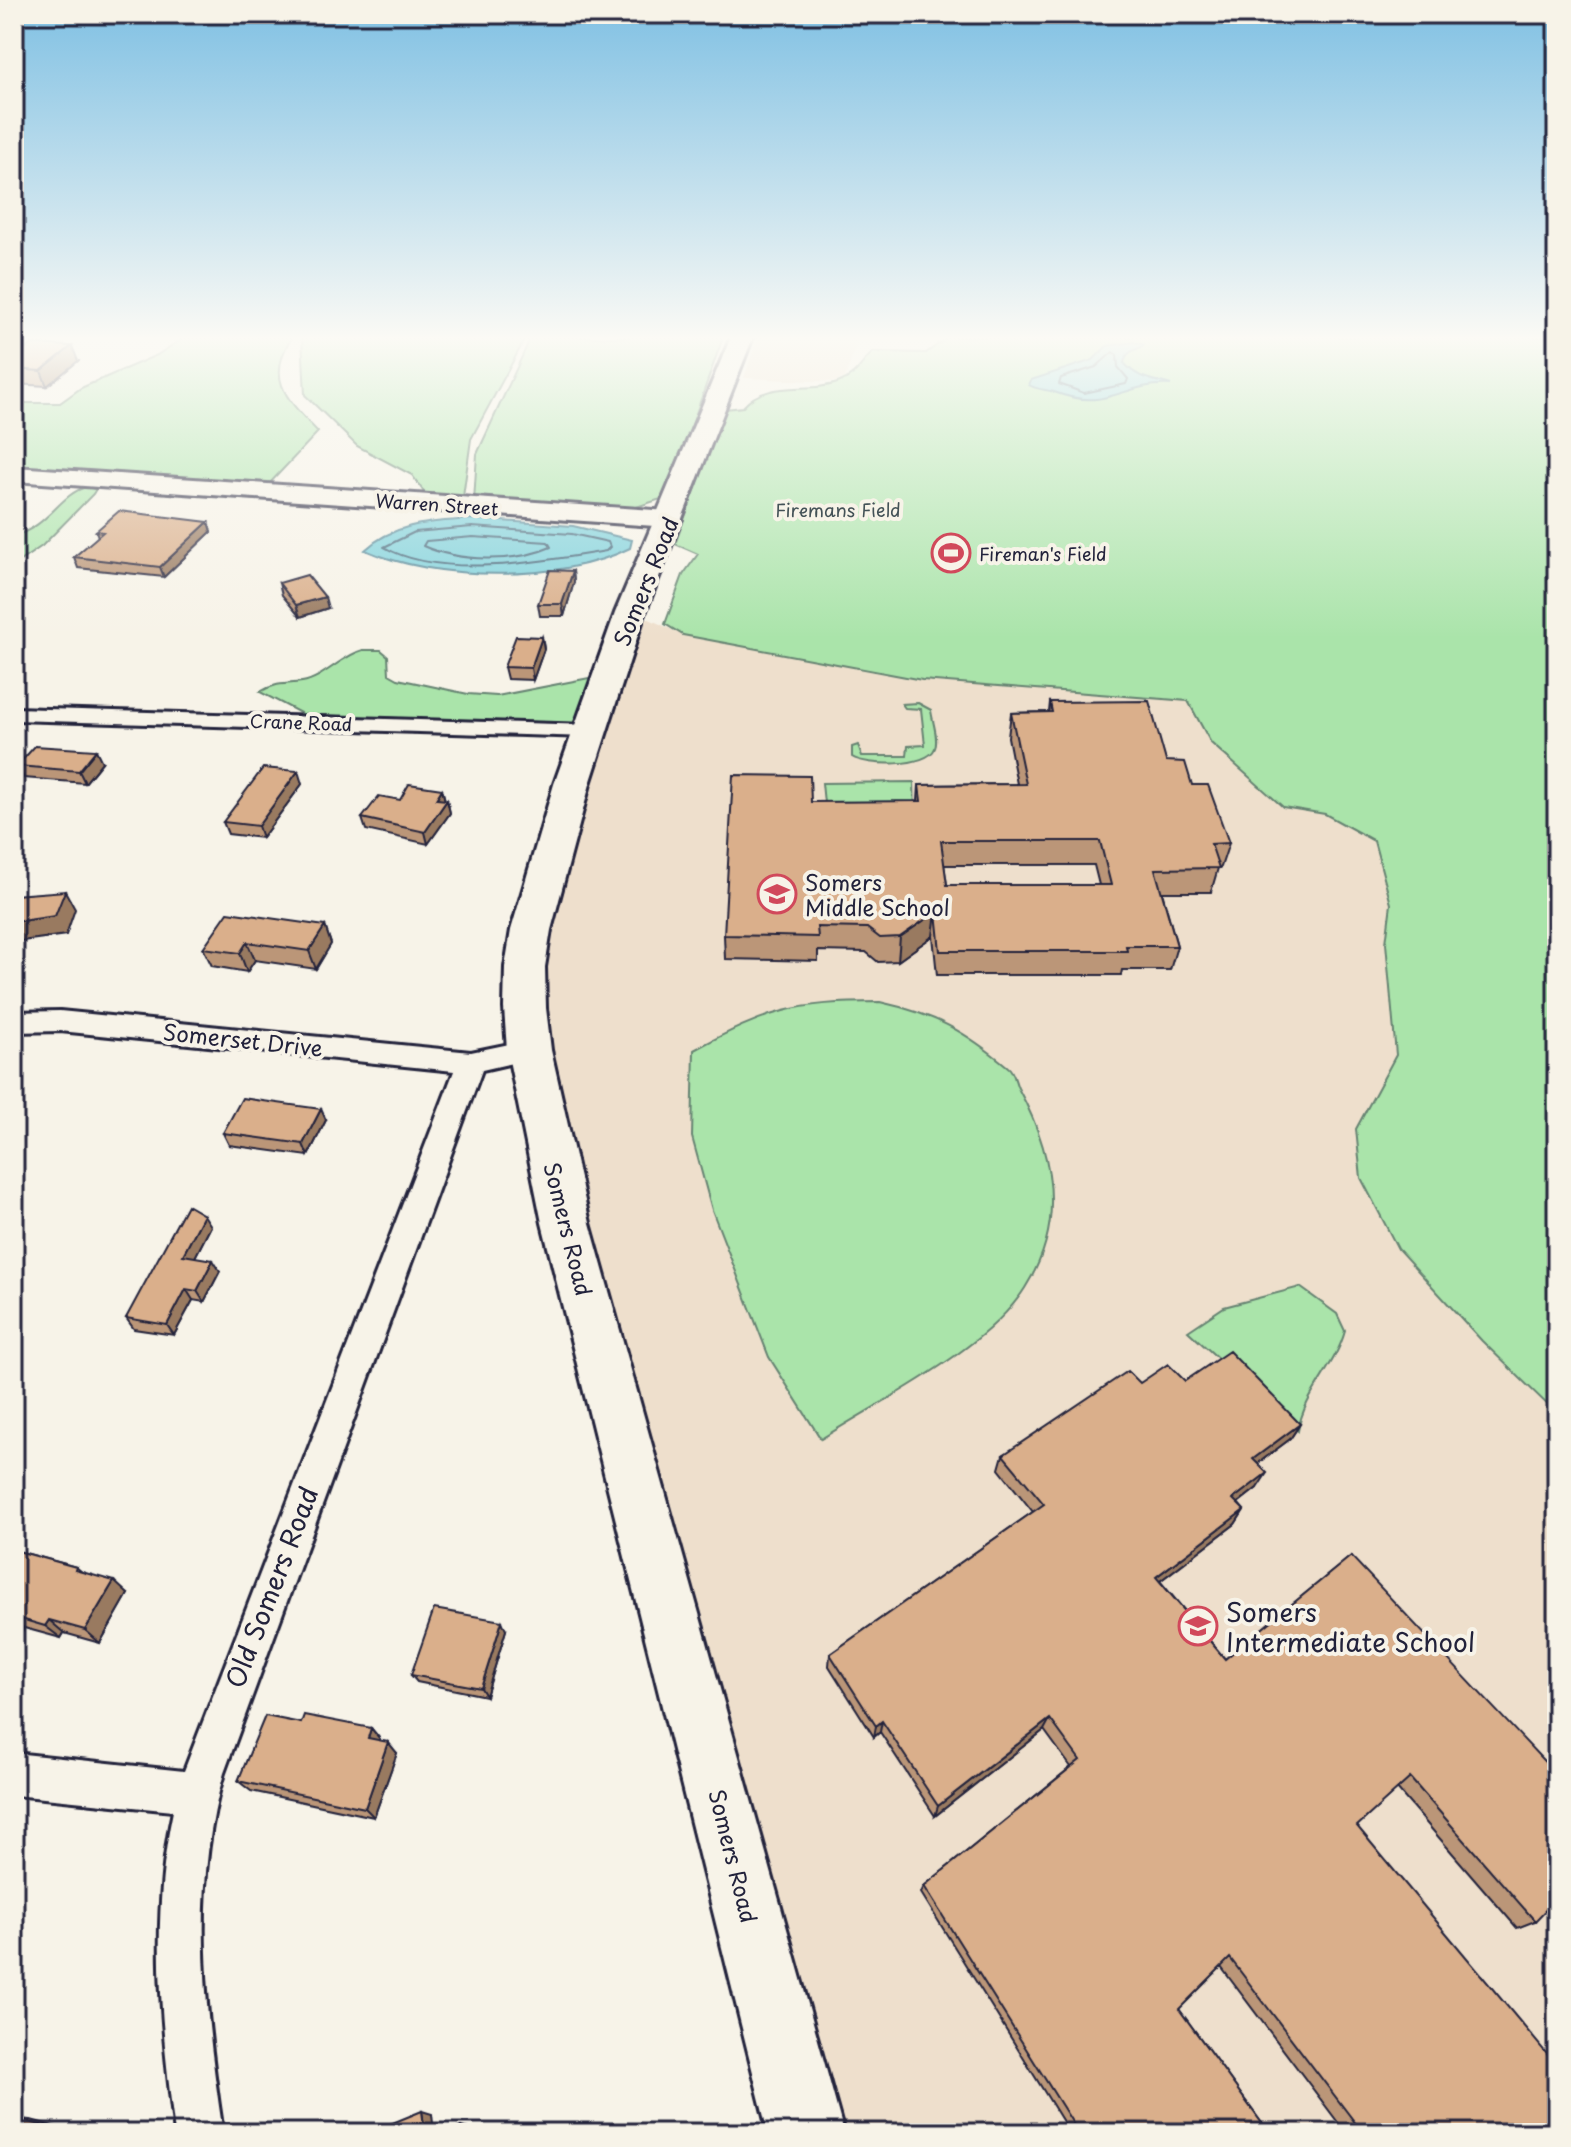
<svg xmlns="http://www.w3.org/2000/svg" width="1571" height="2147" viewBox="0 0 1571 2147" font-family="'Playpen Sans',sans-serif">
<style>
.built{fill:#eedfcc}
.green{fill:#aae4aa;stroke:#668372;stroke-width:2}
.water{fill:#81d2dc;stroke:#5b8c9c;stroke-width:2}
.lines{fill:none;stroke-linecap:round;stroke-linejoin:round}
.shore{stroke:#48687b;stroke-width:2}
.street-casing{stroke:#22223b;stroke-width:6}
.secondary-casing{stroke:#22223b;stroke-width:6}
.primary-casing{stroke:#22223b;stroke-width:6}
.street{fill:#f7f3e8;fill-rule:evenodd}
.secondary{fill:#f7f3e8;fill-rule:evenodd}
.primary{fill:#f7f3e8;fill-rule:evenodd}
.wall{fill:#bb9678;stroke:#22223b;stroke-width:2;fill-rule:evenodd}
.shaded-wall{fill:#997a61;stroke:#22223b;stroke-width:2}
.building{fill:#daaf8b;stroke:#22223b;stroke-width:2;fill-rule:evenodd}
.labels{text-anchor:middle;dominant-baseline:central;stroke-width:8;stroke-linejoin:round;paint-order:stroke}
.far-street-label{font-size:18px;fill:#22223b;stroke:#f7f3e8}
.far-park-label{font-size:18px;fill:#445257;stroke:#f7f3e8}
.far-poi-label{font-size:18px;fill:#22223b;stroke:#f7f3e8;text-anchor:start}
.street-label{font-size:22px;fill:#22223b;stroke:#f7f3e8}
.poi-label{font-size:22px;fill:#22223b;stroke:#f7f3e8;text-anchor:start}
.near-street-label{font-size:26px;fill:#22223b;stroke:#f7f3e8}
.near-poi-label{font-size:26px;fill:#22223b;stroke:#f7f3e8;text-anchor:start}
</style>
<rect width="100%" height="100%" fill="#f7f3e8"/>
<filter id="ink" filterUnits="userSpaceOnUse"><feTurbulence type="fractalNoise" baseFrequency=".0125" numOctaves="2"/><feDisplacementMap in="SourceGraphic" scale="16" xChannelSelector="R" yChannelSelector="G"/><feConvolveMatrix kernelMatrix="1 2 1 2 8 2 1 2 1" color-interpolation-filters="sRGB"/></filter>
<g filter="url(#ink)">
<path class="built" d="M 758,337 L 859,337 L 845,378 L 836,382 L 744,378 Z
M 643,616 L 683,635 L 922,680 L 1189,701 L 1211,743 L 1283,807 L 1325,814 L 1374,841 L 1391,904 L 1386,943 L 1396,1055 L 1357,1129 L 1398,1249 L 1482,1341 L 1557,1414 L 1557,2133 L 843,2133 L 788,1957 L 557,1103 L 536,1002 L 550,905 Z"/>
<path class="green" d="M 185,337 L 292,337 C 264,380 288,400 318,432 L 269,484 L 14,468 L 14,403 L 60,403 L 81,388 L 157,355 Z
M 302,337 L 526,337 L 471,439 L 463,497 L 426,495 L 412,475 L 357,446 L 305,395 Z
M 531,337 L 723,337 L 672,481 L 661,499 L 627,510 L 474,501 L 477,454 Z
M 948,337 L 1557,337 L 1557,1414 L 1482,1341 L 1398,1249 L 1361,1178 L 1356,1129 L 1396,1055 L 1386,943 L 1391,904 L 1374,841 L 1325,814 L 1283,807 L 1211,743 L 1188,701 L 922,680 L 683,635 L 665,624 L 683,575 L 698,554 L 675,544 L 725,409 L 743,407 C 766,379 810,394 840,382 C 857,375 860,364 873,352 L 926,353 Z
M 86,487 L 96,489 L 93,494 L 42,546 L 14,565 L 14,536 C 49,526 59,495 86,487 Z
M 363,650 L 381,650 L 388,656 L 389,674 L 398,679 L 468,694 L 497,696 L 589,678 L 599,683 L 580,724 L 304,715 L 260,692 C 276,682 285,685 302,682 C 324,678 341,656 363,650 Z
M 918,703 L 931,710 C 932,720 939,738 935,748 C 928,768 866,766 852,757 L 852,747 L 858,745 L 862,756 L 907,756 L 908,746 L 925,745 L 921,709 L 905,708 L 902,704 Z
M 914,782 L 915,812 L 824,803 L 822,783 Z
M 880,1002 C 935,1014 966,1032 1008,1067 C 1014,1071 1015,1082 1018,1088 C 1053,1152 1067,1223 1025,1288 C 987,1349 882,1400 821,1439 L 769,1357 L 712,1210 L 692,1137 L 694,1050 C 768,1010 796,1002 880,1002 Z
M 1300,1287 L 1337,1314 L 1345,1331 C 1335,1368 1304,1393 1298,1431 L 1188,1331 L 1224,1307 Z"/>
<path class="water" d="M 1134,342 L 1144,345 C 1135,352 1127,349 1124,363 C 1138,379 1151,379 1171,385 C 1120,382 1110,413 1054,392 C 1046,389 1037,390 1029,385 L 1031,380 L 1093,360 L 1107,346 Z
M 472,519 L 573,526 L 632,540 L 630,548 C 561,583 435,581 365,550 C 395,522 433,522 472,519 Z"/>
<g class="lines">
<path class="shore" d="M 1113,352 L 1117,355 L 1118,367 L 1128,379 L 1126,384 L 1084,393 L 1059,384 L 1061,378 L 1096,367 Z
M 472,527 L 572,534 L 608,542 L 610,547 L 606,551 C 545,561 440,580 384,547 L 415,532 Z
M 473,537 L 548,542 L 551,547 C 515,563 459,562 423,546 L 426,541 Z"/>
<defs>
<path id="street" d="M 14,708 L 589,725 L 600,731 L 589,737 L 14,720 Z
M 60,1011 L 471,1052 L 529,1040 L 539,1043 L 543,1050 L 539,1057 L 482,1070 L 224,1773 C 190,1890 205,2014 223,2133 L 175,2133 C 161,2026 150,1917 173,1811 L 14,1795 L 14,1753 L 184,1771 L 454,1071 L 60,1031 L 14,1032 L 14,1012 Z"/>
<path id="secondary" d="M 14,467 L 669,511 L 682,519 L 669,527 L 14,481 Z"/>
<path id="primary" d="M 731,337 L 753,337 L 645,613 L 590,784 L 551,930 L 545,967 L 546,1008 L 551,1050 L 590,1223 L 844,2133 L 768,2133 L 542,1223 L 507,1050 L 504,1008 L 505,967 L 511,930 L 554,784 L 615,613 Z"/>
</defs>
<use href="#street" class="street-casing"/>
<use href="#secondary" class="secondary-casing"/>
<use href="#primary" class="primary-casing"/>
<use href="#street" class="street"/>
<use href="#secondary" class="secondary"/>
<use href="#primary" class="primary"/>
</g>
<path class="wall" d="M 14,358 L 78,361 L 47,386 L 14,384 Z
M 208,522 L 211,532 L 164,577 L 78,568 L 74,557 L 98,537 L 96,531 Z
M 573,571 L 574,582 L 564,616 L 540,616 L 538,604 Z
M 279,583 L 328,608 L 300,617 L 282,595 Z
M 542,637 L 544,649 L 533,680 L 507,679 L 504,667 Z
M 1050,702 L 1166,761 L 1192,785 L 1229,843 L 1221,867 L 1218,868 L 1211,892 L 1162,892 L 1177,946 L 1170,970 L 1122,970 L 1121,975 L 937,975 L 933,936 L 898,961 L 878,962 L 866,952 L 818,951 L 818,961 L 725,959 L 724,935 L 918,801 L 919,785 L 1017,784 L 1008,737 L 1011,713 L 1049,712 ZM 944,865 L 1094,865 L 1099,885 L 947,885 Z
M 102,762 L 85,783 L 24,778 L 17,766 Z
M 302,784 L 262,838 L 228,834 L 223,822 Z
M 442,789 L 445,800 L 447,800 L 450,813 L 428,844 L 366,830 L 362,818 L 400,800 Z
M 325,926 L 331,944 L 316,969 L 255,960 L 247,972 L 212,966 L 203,948 Z
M 326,1120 L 308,1156 L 229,1145 L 223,1133 Z
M 211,1226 L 195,1257 L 220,1271 L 204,1302 L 193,1300 L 174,1335 L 134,1329 L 126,1318 Z
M 1185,1381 L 1300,1424 L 1290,1439 L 1257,1463 L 1257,1488 L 1238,1503 L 1244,1510 L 1235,1524 L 1160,1581 L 1225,1659 L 1351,1556 L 1535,1921 L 1517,1928 L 1397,1789 L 1357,1826 L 1555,2133 L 1346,2133 L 1221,1967 L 1179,2009 L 1269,2133 L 1070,2133 L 921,1893 L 924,1886 L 1071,1767 L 1044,1730 L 935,1816 L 880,1732 L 874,1737 L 829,1666 L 830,1654 L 1033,1512 L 999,1469 L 1003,1455 L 1140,1383 Z
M 14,1550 L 76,1567 L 82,1572 L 128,1594 L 100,1643 L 64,1633 L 61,1638 L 24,1628 L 22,1631 L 14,1629 Z
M 506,1630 L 486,1696 L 417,1682 L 411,1675 Z
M 301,1723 L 371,1728 L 380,1739 L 380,1741 L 397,1753 L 374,1817 L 251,1791 L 238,1781 Z
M 18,2119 L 31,2120 L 79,2133 L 14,2133 Z"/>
<path class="shaded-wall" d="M 72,346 L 78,361 L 47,386 L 41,371 Z
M 208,522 L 211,532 L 164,577 L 160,567 Z
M 573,571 L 574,582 L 564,616 L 562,604 Z
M 325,597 L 328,608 L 300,617 L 296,605 Z
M 542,637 L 544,649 L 533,680 L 531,668 Z
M 96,750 L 102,762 L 85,783 L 79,771 Z
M 298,771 L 302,784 L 262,838 L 258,826 Z
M 442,789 L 445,801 L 436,799 Z
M 447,800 L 450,813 L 428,844 L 425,832 Z
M 65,891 L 75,909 L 66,935 L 14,942 L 14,922 Z
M 936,912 L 933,936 L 898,961 L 900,937 Z
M 325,926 L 331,944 L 316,969 L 309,951 Z
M 247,942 L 255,960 L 247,972 L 240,953 Z
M 321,1109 L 326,1120 L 308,1156 L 303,1144 Z
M 204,1215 L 211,1226 L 190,1267 L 183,1255 Z
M 213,1260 L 220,1271 L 204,1302 L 197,1291 Z
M 186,1289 L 193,1300 L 174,1335 L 167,1325 Z
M 1300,1424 L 1290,1439 L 1244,1474 L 1253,1459 Z
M 1267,1473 L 1257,1488 L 1225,1513 L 1233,1499 Z
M 1244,1510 L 1235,1524 L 1148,1590 L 1156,1577 Z
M 114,1581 L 128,1594 L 100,1643 L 85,1630 Z
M 14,1620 L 24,1628 L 22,1631 L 14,1626 Z
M 49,1620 L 64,1633 L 61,1638 L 45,1626 Z
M 502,1621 L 506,1630 L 486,1696 L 481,1688 Z
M 1050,1719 L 1044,1730 L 935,1816 L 938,1806 Z
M 882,1721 L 880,1732 L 874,1737 L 876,1726 Z
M 371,1728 L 380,1739 L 378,1749 L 368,1738 Z
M 388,1742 L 397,1753 L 374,1817 L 365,1808 Z
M 422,2111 L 432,2114 L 434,2133 L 425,2133 Z
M 461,2127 L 469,2129 L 470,2133 L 462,2133 Z"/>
<path class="building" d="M 32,344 L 72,346 L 41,371 L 14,369 L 14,358 Z
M 119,511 L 208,522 L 160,567 L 74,557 L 103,532 L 96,531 Z
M 550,570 L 573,571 L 562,604 L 538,604 Z
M 307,575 L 325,597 L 296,605 L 279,583 Z
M 516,636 L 542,637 L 531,668 L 504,667 Z
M 1149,701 L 1166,761 L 1185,762 L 1192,785 L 1208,785 L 1229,843 L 1211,844 L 1219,868 L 1155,869 L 1177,946 L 1126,946 L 1127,951 L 940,951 L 936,912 L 900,937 L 880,938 L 867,928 L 817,927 L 818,937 L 724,935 L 733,775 L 810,776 L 811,802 L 921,801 L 919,785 L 1026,784 L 1011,713 L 1052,712 L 1050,702 ZM 941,841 L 1100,841 L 1111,885 L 947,885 Z
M 35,746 L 96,750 L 79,771 L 17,766 Z
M 263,768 L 298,771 L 258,826 L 223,822 Z
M 409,784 L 442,789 L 436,799 L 447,800 L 425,832 L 362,818 L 379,796 L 400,800 Z
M 65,891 L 55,916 L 14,922 L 14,895 Z
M 228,912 L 325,926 L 309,951 L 247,942 L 240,953 L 203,948 Z
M 242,1098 L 321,1109 L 303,1144 L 223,1133 Z
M 187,1205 L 204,1215 L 183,1255 L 213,1260 L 197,1291 L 186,1289 L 167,1325 L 126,1318 Z
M 1229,1351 L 1300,1424 L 1253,1459 L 1267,1473 L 1233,1499 L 1244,1510 L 1156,1577 L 1225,1659 L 1351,1556 L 1557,1775 L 1557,1898 L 1535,1921 L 1410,1778 L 1357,1826 L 1557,2066 L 1557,2131 L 1555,2133 L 1363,2133 L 1230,1958 L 1179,2009 L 1269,2133 L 1079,2133 L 924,1886 L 1080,1760 L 1050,1719 L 938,1806 L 882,1721 L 876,1726 L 830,1654 L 1044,1504 L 1003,1455 L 1128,1371 L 1140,1383 L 1168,1364 L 1185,1381 Z
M 14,1550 L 76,1567 L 75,1570 L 114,1581 L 85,1630 L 49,1620 L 45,1626 L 14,1617 Z
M 434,1609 L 502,1621 L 481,1688 L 411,1675 Z
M 304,1715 L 371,1728 L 368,1738 L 388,1742 L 365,1808 L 238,1781 L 265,1716 L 301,1723 Z
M 422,2111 L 425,2133 L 368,2133 Z
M 18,2119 L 71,2133 L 14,2133 L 14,2127 Z
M 461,2127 L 462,2133 L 445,2133 Z"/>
</g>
<linearGradient id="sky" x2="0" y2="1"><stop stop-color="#7fc0e3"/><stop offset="0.53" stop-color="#fbfaf5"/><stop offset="1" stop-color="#fbfaf5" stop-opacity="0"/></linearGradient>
<rect width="1571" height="638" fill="url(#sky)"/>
<defs>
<symbol id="stadium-ring" viewBox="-11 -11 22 22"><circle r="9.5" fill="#f7f3e8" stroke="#d1495b" stroke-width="1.5"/><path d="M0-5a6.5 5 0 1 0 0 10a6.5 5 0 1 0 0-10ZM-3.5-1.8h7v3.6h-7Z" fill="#d1495b"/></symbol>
<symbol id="school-ring" viewBox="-11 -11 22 22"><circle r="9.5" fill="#f7f3e8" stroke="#d1495b" stroke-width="1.5"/><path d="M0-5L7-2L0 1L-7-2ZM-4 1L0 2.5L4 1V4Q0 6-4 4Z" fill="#d1495b"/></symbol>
</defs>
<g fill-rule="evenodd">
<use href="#stadium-ring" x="929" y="531" width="44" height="44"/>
<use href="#school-ring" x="755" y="872" width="44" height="44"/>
<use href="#school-ring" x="1176" y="1604" width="44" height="44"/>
</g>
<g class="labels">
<g class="far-street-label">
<text transform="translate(437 504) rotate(4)">Warren Street</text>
<text transform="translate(301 722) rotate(2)">Crane Road</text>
</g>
<g class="far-park-label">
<text x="838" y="509">Firemans Field</text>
</g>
<g class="far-poi-label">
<text x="979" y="553">Fireman's Field</text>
</g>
<g class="street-label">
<text transform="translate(645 581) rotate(-68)">Somers Road</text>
<text transform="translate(243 1039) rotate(6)">Somerset Drive</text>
<text transform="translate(569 1229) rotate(76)">Somers Road</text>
<text transform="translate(734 1856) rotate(76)">Somers Road</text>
</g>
<g class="poi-label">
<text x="805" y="881">Somers<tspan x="805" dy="25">Middle School</tspan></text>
</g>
<g class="near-street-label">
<text transform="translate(271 1587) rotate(-69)">Old Somers Road</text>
</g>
<g class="near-poi-label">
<text x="1226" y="1611">Somers<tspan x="1226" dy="30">Intermediate School</tspan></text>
</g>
</g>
<rect width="1571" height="2147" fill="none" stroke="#f7f3e8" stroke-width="48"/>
<rect x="24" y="24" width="1523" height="2099" fill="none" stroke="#22223b" stroke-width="3" filter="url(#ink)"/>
</svg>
